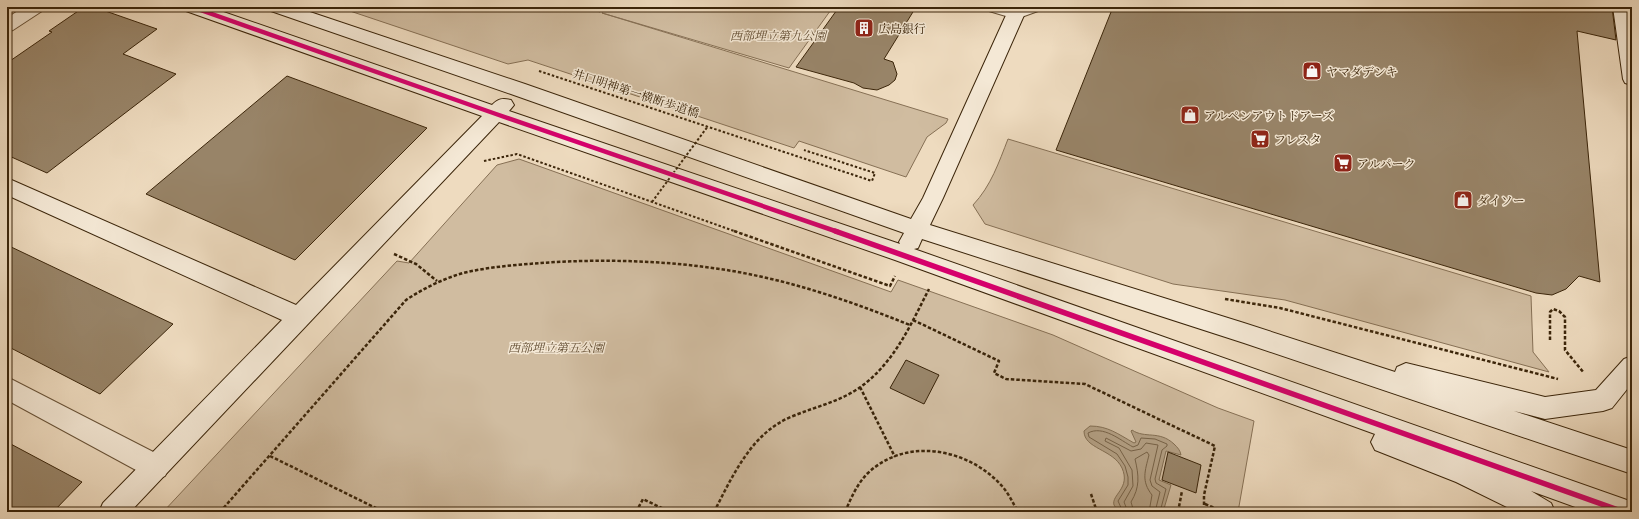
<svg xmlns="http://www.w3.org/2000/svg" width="1639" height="519" viewBox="0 0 1639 519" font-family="'Libre Caslon Text','Noto Serif JP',serif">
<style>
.green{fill:#d0bca0;stroke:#867055}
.water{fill:#b19d81;stroke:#826d51}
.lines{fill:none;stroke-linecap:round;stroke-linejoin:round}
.shore{stroke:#766146;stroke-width:1}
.building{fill:#988468;stroke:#3b250a}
.street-casing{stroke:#685237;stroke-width:2}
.secondary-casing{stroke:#3b250a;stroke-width:2}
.path-far1{stroke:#3b250a;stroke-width:2;stroke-dasharray:2.5 2;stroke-linecap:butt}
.path{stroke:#3b250a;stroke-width:2.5;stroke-dasharray:3.5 2;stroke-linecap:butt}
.street{fill:#f4e8d5;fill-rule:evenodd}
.secondary{fill:#f4e8d5;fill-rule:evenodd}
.path-bridge{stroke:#3b250a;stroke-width:2;stroke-dasharray:2.5 2;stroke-linecap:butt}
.cycleway-far1-casing{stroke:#f4e8d5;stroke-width:6}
.cycleway-casing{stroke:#f4e8d5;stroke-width:8}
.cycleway-far1{stroke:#d6006c;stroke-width:4.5}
.cycleway{stroke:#d6006c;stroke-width:5.5}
.labels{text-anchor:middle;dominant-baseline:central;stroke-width:3;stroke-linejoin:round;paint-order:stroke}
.poi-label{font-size:12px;fill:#3b250a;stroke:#f4e8d5;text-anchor:start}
.park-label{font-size:12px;font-style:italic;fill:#604b30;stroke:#f4e8d5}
.street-label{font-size:12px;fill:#3b250a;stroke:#f4e8d5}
</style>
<rect width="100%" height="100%" fill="#eedbbf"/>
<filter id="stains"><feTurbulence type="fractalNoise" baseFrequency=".005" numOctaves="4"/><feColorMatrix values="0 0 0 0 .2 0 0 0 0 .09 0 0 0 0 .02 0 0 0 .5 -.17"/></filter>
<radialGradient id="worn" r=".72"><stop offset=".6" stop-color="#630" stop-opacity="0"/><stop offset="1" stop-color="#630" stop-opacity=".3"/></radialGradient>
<path class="green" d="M 338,7 L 584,7 L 600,12 L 604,7 L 833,7 L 789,68 L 602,13 L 948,119 L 946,123 L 927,137 L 906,177 L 799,141 L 794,148 L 528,60 L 508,64 Z
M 1008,139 L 1531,296 L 1533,352 L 1549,372 L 1285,300 L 1173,284 L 985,224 L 973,205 C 991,186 999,162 1008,139 Z
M 519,159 L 891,292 L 898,280 L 1053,335 L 1218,408 L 1254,421 L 1238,512 L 163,512 L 397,261 L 409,263 L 497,165 Z"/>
<path class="water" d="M 1090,426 C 1108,426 1118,434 1134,443 L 1136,442 L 1131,431 L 1132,430 C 1145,439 1159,430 1174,444 C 1178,448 1180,450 1181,455 L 1166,451 L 1159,480 L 1171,485 L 1163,512 L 1120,512 C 1118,510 1115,507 1114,505 C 1111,495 1131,488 1122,468 C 1113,449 1084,449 1084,431 Z"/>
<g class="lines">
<path class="shore" d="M 1123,512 L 1118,501 L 1128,485 L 1128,477 L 1125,466 L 1117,454 L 1089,437 L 1088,433 C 1103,425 1120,440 1133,447 L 1138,445 L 1141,438 L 1155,439 L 1167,444 L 1167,446 L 1162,450 L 1155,479 L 1156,483 L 1166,489 L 1160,512
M 1128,512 L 1124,502 L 1133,486 L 1132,470 L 1119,448 L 1105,441 L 1106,438 L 1131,451 L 1141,449 L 1146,443 L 1158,445 L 1150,480 L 1152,486 L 1160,492 L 1155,512
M 1134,512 L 1131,502 C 1140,487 1139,476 1135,459 L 1147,452 L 1149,455 C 1145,471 1141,481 1152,495 L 1149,512"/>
</g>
<path class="building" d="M 84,7 L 94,7 L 157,29 L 123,54 L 176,74 L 47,173 L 7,155 L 7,63 L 52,32 L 49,31 Z
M 839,7 L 916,7 L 884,59 L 893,62 L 897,74 L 895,80 L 889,85 L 877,90 L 863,88 L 854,83 L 796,67 Z
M 1113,7 L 1612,7 L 1616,40 L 1577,31 L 1600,282 L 1579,276 L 1566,289 L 1552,295 L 1536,293 L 1056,150 Z
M 287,76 L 427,128 L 295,260 L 146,194 Z
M 7,245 L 173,324 L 100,394 L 7,346 Z
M 906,360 L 939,375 L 924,404 L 890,388 Z
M 7,442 L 82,482 L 53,512 L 7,512 Z
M 1168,452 L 1201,465 L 1196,493 L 1162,480 Z"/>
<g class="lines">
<defs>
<path id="street" d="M 24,7 L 45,7 L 42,11 L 13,30 L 7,32 L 7,18 Z
M 986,7 L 1041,7 L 1038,11 L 1016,19 L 989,11 Z
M 7,377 L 165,458 L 169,467 L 165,476 L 156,479 L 147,476 L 7,400 Z"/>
<path id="secondary" d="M 183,7 L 209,7 L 492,105 C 498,99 502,98 511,100 L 514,105 L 509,111 L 900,244 L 899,242 L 904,233 L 511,94 L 271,11 L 268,7 L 295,7 L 525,84 L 911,219 L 923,198 L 1007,13 L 1010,9 L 1016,7 L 1022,9 L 1025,13 L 943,198 L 930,225 L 1244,323 L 1395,372 L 1397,367 L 1406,363 L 1545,397 L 1596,390 L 1624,359 L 1632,356 L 1632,383 L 1612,408 L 1603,411 L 1545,419 L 1514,411 L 1632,450 L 1632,474 L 1244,343 L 922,239 L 918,248 L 914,249 L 1624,499 L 1632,502 L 1632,512 L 1589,512 L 1531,491 L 1551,503 L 1555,512 L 1517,512 L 1456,482 L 1375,450 L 1371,442 L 1375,434 L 895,260 L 499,122 L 130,512 L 99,512 L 103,503 L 282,320 L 7,195 L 7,178 L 296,305 L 482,116 L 186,11 Z
M 1613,7 L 1631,7 L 1632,85 L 1625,83 L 1623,79 Z"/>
</defs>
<use href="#street" class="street-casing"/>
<use href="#secondary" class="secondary-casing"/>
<path class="path-far1" d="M 539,71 L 872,181 L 875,173 L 804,150
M 484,161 L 517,154 L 737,232"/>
<path class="path" d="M 734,231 L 890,286 L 895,276
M 394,254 L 416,264 L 437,281
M 1225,299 L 1280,308 L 1558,379
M 913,320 L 999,361 L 994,373 L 1006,379 L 1085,384 L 1215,446 L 1204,495 L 1204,512
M 1550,340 L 1550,312 L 1553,309 L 1559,311 L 1565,317 L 1565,350 L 1584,373
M 860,387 L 895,457
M 270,456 L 384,512
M 1091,494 L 1097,512
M 1205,504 L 1224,512
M 220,512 L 406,300 C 424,288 443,279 463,273 C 488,267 515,265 541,263 C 610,258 690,261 758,276 C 810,287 860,305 910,325
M 636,512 L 643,499 L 670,512
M 714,512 C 733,475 752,432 793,416 C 820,405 844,401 867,382 C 897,357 912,322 929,289
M 845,512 C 851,498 857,484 868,473 C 907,436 969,449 1002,486 C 1009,494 1013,503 1018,512
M 1178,512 L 1182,491"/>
<use href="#street" class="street"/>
<use href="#secondary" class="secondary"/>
<path class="path-bridge" d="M 652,202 L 708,126"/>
<defs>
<path id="cycleway-far1" d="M 192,7 L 496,114 L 838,232"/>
<path id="cycleway" d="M 835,231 L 1624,512"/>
</defs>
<use href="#cycleway-far1" class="cycleway-far1-casing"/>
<use href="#cycleway" class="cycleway-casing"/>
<use href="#cycleway-far1" class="cycleway-far1"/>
<use href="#cycleway" class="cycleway"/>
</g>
<defs>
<symbol id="building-square" viewBox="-11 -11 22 22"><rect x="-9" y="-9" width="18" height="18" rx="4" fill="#8f2418" stroke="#f4e8d5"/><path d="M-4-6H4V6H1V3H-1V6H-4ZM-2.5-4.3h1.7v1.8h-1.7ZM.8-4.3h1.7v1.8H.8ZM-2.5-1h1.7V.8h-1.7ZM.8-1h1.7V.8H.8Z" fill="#fff"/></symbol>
<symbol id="shop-square" viewBox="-11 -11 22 22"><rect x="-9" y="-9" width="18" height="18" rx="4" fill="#8f2418" stroke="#f4e8d5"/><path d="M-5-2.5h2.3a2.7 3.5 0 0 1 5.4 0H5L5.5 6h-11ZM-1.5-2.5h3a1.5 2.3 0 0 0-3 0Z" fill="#fff"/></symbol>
<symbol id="supermarket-square" viewBox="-11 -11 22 22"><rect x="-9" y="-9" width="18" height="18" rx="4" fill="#8f2418" stroke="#f4e8d5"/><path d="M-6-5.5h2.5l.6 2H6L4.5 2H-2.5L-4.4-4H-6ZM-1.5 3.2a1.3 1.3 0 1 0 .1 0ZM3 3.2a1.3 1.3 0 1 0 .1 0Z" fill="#fff"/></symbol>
</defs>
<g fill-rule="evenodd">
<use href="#building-square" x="853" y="17" width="22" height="22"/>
<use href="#shop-square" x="1301" y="60" width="22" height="22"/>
<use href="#shop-square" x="1179" y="104" width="22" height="22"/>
<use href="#supermarket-square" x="1249" y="128" width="22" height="22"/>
<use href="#supermarket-square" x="1332" y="152" width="22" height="22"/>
<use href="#shop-square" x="1452" y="189" width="22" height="22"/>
</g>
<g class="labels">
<g class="poi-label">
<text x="878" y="28">広島銀行</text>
<text x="1326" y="71">ヤマダデンキ</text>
<text x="1204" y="115">アルペンアウトドアーズ</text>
<text x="1274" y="139">フレスタ</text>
<text x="1357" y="163">アルパーク</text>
<text x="1477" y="200">ダイソー</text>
</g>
<g class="park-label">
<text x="778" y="35">西部埋立第九公園</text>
<text x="556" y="347">西部埋立第五公園</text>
</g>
<g class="street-label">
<text transform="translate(636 93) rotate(18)">井口明神第一横断歩道橋</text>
</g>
</g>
<rect width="1639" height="519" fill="none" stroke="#eedbbf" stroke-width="24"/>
<rect x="8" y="8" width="1623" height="503" fill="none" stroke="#3b250a" stroke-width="2"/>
<rect x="12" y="12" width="1615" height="495" fill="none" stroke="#3b250a"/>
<rect width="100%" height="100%" filter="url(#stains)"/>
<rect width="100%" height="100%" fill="url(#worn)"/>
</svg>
